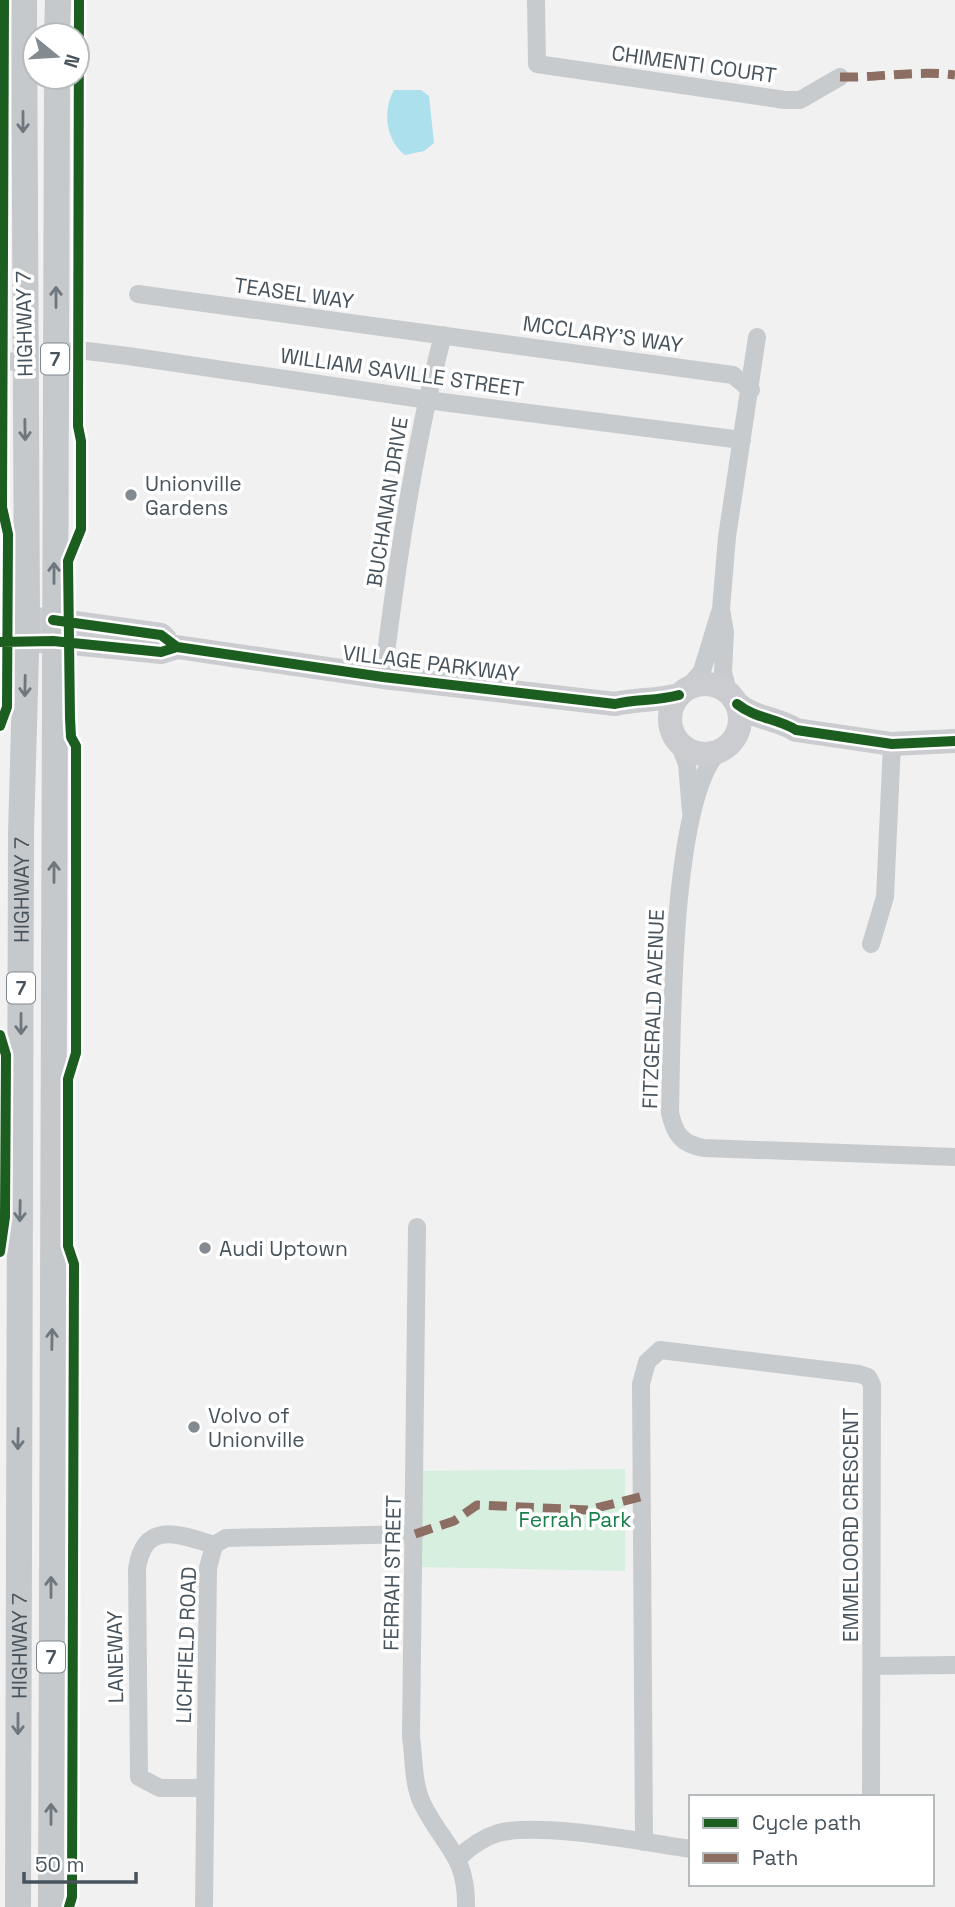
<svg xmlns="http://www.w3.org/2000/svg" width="955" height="1907" viewBox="0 0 955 1907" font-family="'Space Grotesk',sans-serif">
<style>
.green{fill:#d6efdf}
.water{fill:#ace0ec}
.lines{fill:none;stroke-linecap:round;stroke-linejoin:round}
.minor{stroke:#c8cbcd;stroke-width:18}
.secondary{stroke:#cacccf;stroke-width:24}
.primary{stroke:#c6c9cc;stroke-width:26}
.quiet{stroke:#8d6e63;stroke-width:9;stroke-dasharray:18 9;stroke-linecap:butt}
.cycleway-casing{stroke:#fff;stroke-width:15}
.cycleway{stroke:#1b5e20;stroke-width:10}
.oneway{stroke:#6e777e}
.poi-dot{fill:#838b91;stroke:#fff;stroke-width:2.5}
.labels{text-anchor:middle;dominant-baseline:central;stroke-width:7;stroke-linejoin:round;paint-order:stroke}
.shield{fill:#fff;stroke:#7f878e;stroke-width:2}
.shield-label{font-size:19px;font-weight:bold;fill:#48545d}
.street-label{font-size:21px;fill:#48545d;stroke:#fff}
.poi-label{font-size:21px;fill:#48545d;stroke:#fff;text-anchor:start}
.park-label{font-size:21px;fill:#197e49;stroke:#fff}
</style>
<rect width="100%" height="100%" fill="#f1f1f1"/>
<path class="green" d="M 625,1469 L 625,1571 L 419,1567 L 419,1471 Z"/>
<path class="water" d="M 394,90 L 421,90 L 429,96 L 434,143 L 424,151 L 405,155 C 386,141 382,111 394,90 Z"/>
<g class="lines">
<path class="minor" d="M 536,0 L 537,64 L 785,100 L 800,100 L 840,77
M 138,294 L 733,375 L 751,390
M 55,352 L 87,351 L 128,356 L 442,402 L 742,440
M 0,361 L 24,362
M 383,677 C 397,563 414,447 443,335
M 688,688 L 702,671 L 720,612
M 728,692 L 723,672 L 725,632 L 721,609 L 727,537 L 757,337
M 679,743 L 687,764 L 691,812
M 718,752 C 670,805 672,1037 670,1113 C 675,1135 682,1144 704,1148 L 955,1157
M 871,944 L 885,897 L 892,744
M 417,1227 L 411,1737 C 414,1758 413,1784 422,1803 C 443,1846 467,1854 466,1907
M 872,1666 L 955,1665
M 205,1788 L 160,1788 L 139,1777 L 137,1569 C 144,1520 178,1534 214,1545
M 644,1842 L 641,1384 L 647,1362 L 660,1350 L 859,1374 L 868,1377 L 872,1385 L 871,1797
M 458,1858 C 470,1847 482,1838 498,1833 C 543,1822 642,1842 691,1849
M 204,1907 L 208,1568 L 214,1545 L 226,1538 L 415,1534"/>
<path class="secondary" d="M 0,618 L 53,620 L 161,635 L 165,639
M 0,642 L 53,641 L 161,652 L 177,647 L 383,677 L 615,704 C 636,699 657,701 679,695
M670 719a35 35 0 1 1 70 0a35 35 0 1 1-70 0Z
M 737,704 C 756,719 777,718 796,730 L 892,744 L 955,741"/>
<g class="primary">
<path d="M 57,35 L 58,0"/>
<path id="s1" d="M 18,1907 L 21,833 L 27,618 L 24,0"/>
<path d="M 51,1907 L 57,77"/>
</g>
<path class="quiet" d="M 840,77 C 879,78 917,70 955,75
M 415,1534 L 454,1521 L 477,1505 L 588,1510 L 644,1496"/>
<defs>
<path id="cycleway" d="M 53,620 L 161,635 L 177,647
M 0,642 L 53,641 L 161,652 L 177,647 L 383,677 L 615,704 C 636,699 657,701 679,695
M 737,704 C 756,719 777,718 796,730 L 892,744 L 955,741
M 0,726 L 7,707 L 8,534 L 2,507 L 4,0
M 0,1035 L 6,1055 L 5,1217 L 0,1252
M 69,1907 L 72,1897 L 74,1264 L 68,1246 L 68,1079 L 76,1053 L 76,746 L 71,737 L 70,718 L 68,561 L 81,529 L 81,441 L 78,426 L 79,0"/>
</defs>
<use href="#cycleway" class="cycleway-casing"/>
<use href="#cycleway" class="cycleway"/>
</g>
<defs><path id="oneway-shaft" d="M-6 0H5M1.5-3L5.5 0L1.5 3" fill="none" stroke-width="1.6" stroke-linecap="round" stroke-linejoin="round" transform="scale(1.75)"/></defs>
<g class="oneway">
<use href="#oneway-shaft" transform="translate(23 122) rotate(90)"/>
<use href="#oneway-shaft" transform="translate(56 297) rotate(-90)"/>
<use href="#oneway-shaft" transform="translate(25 430) rotate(89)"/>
<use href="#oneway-shaft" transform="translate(54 573) rotate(-90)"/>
<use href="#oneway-shaft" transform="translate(25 686) rotate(91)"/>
<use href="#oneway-shaft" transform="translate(54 872) rotate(-90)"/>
<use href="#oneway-shaft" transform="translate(21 1024) rotate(90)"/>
<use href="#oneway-shaft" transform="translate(20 1211) rotate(91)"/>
<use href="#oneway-shaft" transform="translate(52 1339) rotate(-89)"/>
<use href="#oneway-shaft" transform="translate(18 1439) rotate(91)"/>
<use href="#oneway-shaft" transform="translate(51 1587) rotate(-90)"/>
<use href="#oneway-shaft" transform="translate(18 1724) rotate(90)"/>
<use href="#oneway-shaft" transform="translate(51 1814) rotate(-90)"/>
</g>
<g class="poi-dot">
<circle cx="131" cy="495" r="7"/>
<circle cx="205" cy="1248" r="7"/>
<circle cx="194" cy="1427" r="7"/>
</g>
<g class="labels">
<g class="shield">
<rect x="41" y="343.5" width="28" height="31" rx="5"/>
<rect x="7" y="972.5" width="28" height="31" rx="5"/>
<rect x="37" y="1641.5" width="28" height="31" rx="5"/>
</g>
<g class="shield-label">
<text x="55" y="359">7</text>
<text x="21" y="988">7</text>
<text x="51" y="1657">7</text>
</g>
<g class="street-label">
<text transform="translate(694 64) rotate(8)">CHIMENTI COURT</text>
<text transform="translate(294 293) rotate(8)">TEASEL WAY</text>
<text transform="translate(24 324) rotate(-91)">HIGHWAY 7</text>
<text transform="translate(603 334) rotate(8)">MCCLARY'S WAY</text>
<text transform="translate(402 372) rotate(8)">WILLIAM SAVILLE STREET</text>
<text transform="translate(387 502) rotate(-81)">BUCHANAN DRIVE</text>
<text transform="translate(431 663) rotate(7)">VILLAGE PARKWAY</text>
<text stroke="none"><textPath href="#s1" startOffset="1017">HIGHWAY 7</textPath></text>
<text transform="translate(653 1009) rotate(-88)">FITZGERALD AVENUE</text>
<text transform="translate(850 1525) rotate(-90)">EMMELOORD CRESCENT</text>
<text transform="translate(392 1573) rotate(-89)">FERRAH STREET</text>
<text transform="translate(186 1645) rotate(-88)">LICHFIELD ROAD</text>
<text stroke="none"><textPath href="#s1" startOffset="261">HIGHWAY 7</textPath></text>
<text transform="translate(115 1657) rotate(-91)">LANEWAY</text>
</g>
<g class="poi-label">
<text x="145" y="483">Unionville<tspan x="145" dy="24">Gardens</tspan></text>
<text x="219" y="1248">Audi Uptown</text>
<text x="208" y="1415">Volvo of<tspan x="208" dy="24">Unionville</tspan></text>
</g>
<g class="park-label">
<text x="575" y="1519">Ferrah Park</text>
</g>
</g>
<rect x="689" y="1795" width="245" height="91" fill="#ffffff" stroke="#b6bbbe" stroke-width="2"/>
<rect x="703" y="1818" width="35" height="10" fill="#1b5e20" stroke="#b6bbbe" stroke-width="2"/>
<text x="752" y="1830" font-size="21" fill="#48545d">Cycle path</text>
<rect x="703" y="1853" width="35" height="10" fill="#8d6e63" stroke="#b6bbbe" stroke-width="2"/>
<text x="752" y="1865" font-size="21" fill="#48545d">Path</text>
<g transform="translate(56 56) rotate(108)"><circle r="33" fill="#ffffff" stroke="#b6bbbe" stroke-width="2"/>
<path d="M0-5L12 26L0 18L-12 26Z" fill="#838b91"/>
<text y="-10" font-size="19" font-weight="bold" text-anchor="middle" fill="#48545d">N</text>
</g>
<path d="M24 1872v10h112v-10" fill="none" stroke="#48545d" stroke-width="3.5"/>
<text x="35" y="1872" font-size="21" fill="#48545d" stroke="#ffffff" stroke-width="5" paint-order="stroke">50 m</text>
</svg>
